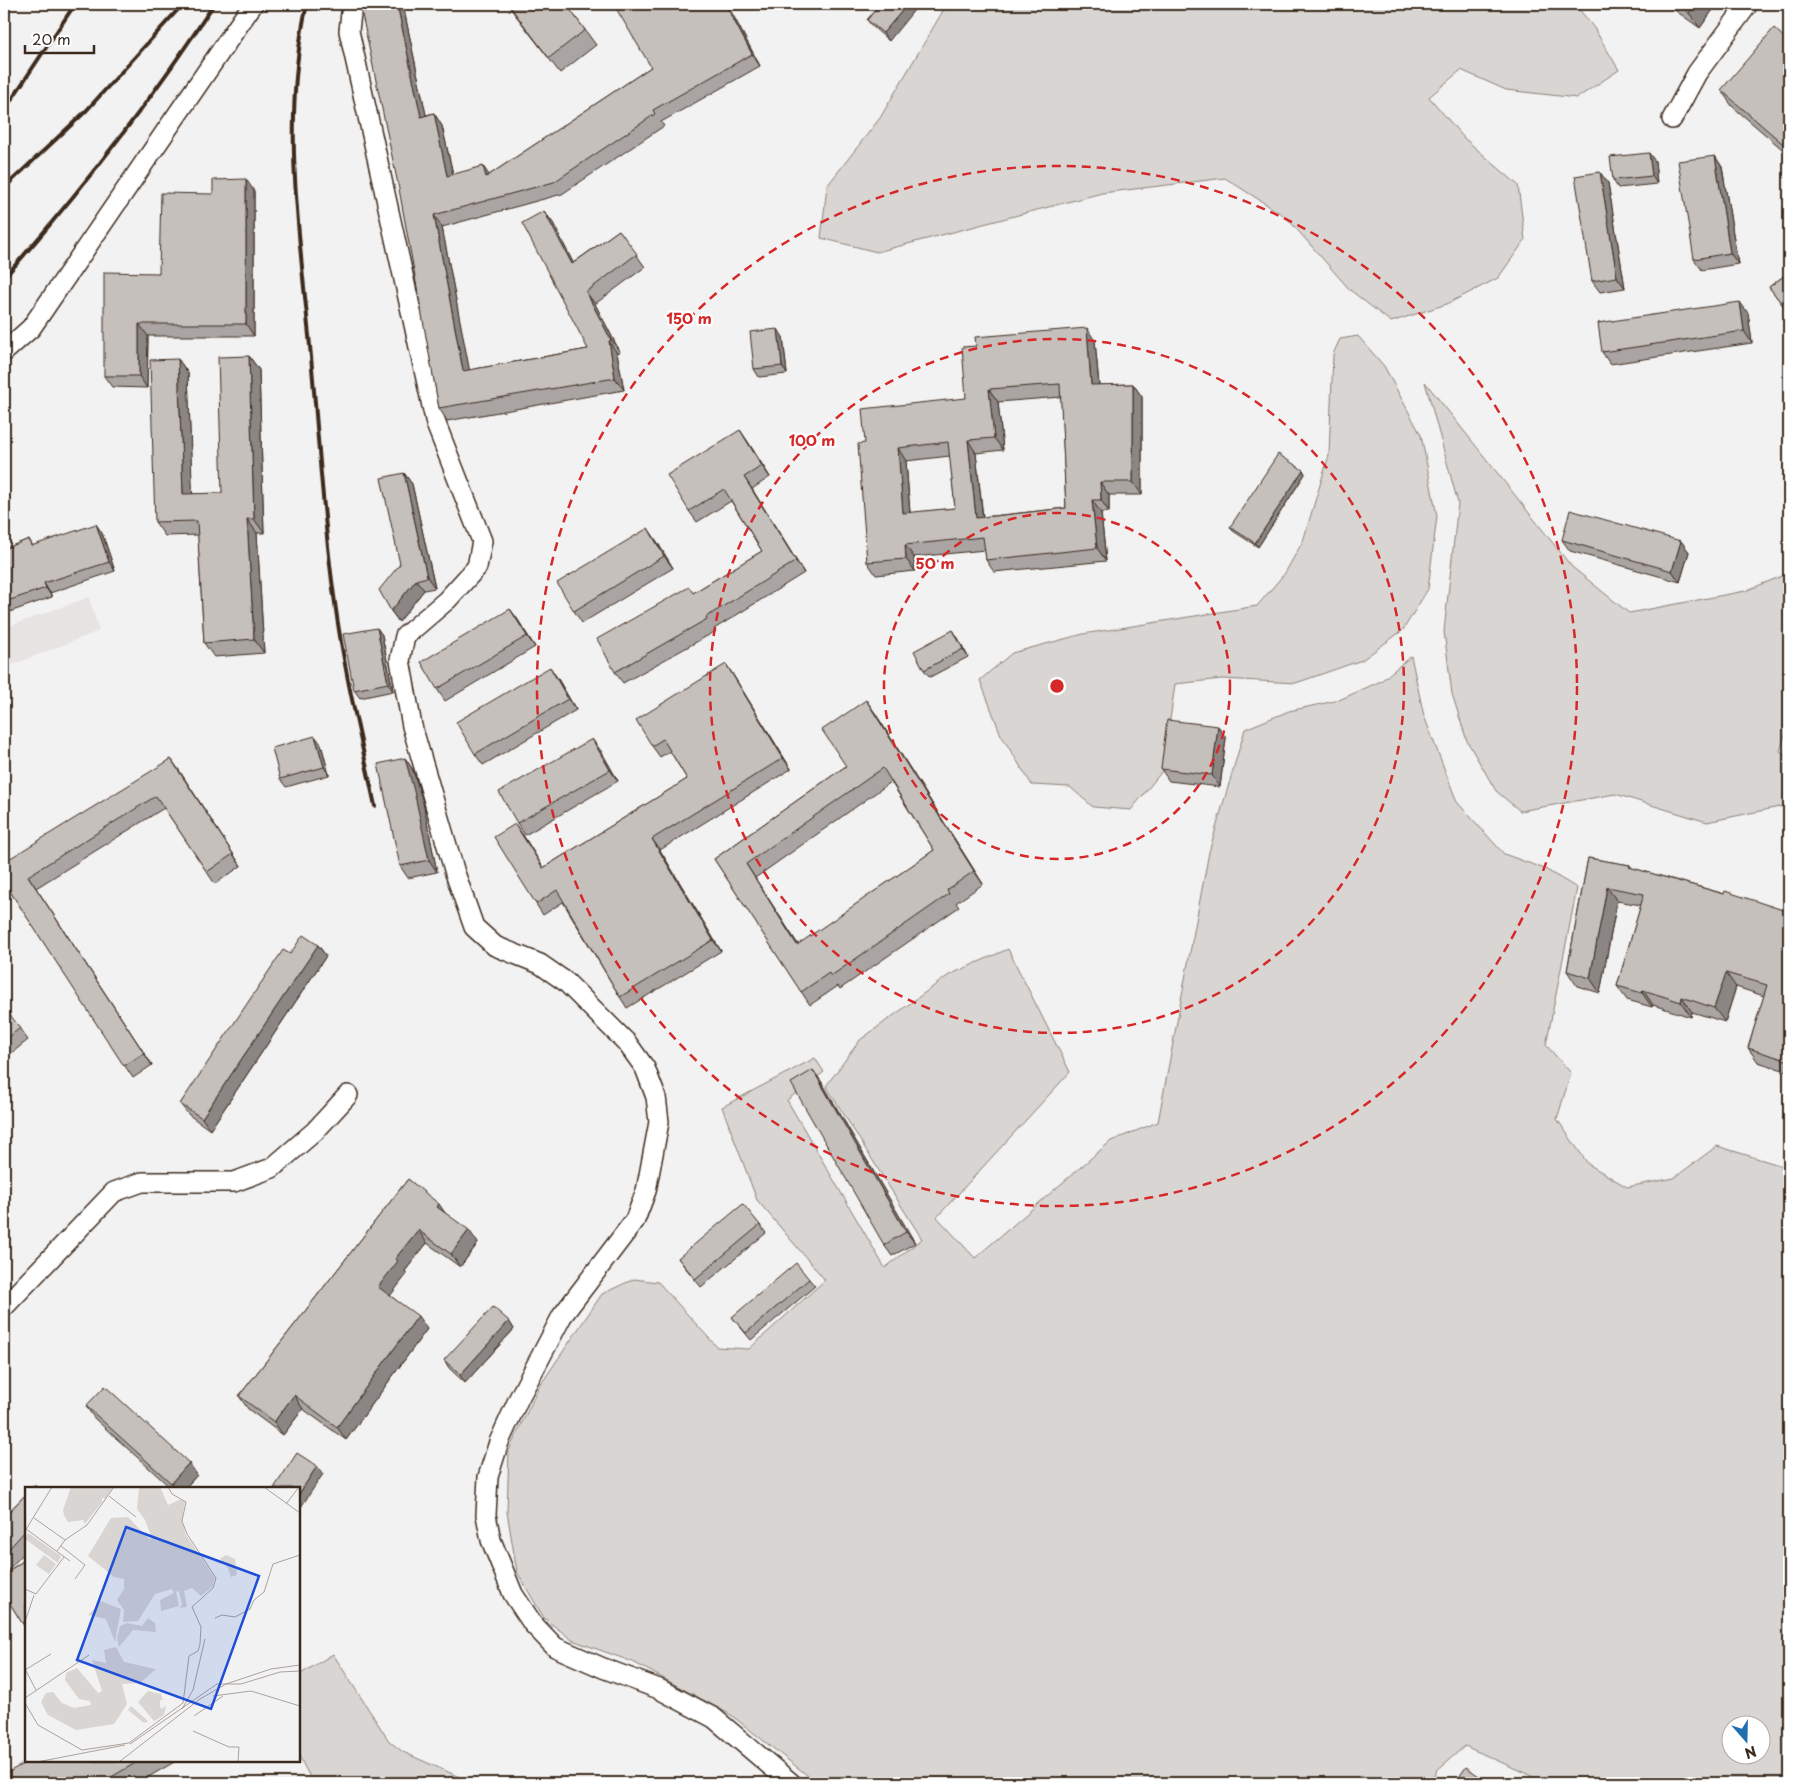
<svg xmlns="http://www.w3.org/2000/svg" width="1793" height="1787" viewBox="0 0 1793 1787" font-family="'Playpen Sans',sans-serif">
<style>
.built{fill:#e6e3e2}
.green{fill:#d8d5d2;stroke:#8a8078;fill-rule:evenodd}
.lines{fill:none;stroke-linecap:round;stroke-linejoin:round}
.minor-casing{stroke:#3b2a1e;stroke-width:22}
.minor{stroke:#fff;stroke-width:19}
.rail{stroke:#3b2a1e;stroke-width:4}
.wall{fill:#aaa5a3;stroke:#3b2a1e;fill-rule:evenodd}
.shaded-wall{fill:#8b8684;stroke:#3b2a1e}
.building{fill:#c6c0bd;stroke:#3b2a1e;fill-rule:evenodd}
.ring{fill:none;stroke:#d62828;stroke-width:2.5;stroke-dasharray:9 6}
.inset-road{fill:none;stroke:#a9a29d;stroke-width:1}
.view{fill:#1d4ed8;fill-opacity:0.15;stroke:#1d4ed8;stroke-width:2.5}
.inset-edge{fill:none;stroke:#3b2a1e;stroke-width:2.5}
.centre{fill:#d62828;stroke:#fff;stroke-width:2.5}
.ring-label{font-size:15px;text-anchor:middle;font-weight:bold;fill:#d62828;stroke:#fff;stroke-width:4.5;stroke-linejoin:round;paint-order:stroke}
</style>
<rect width="100%" height="100%" fill="#f3f2f2"/>
<filter id="ink" filterUnits="userSpaceOnUse"><feTurbulence type="fractalNoise" baseFrequency=".02" numOctaves="2"/><feDisplacementMap in="SourceGraphic" scale="10" xChannelSelector="R" yChannelSelector="G"/><feConvolveMatrix kernelMatrix="1 2 1 2 8 2 1 2 1" color-interpolation-filters="sRGB"/></filter>
<g filter="url(#ink)">
<path class="built" d="M 89,597 L 99,631 L 4,668 L 4,628 Z"/>
<path class="green" d="M 947,4 L 1575,4 L 1594,28 L 1619,70 L 1577,98 L 1506,90 L 1461,70 L 1429,97 L 1464,138 L 1518,185 L 1525,240 L 1498,278 L 1447,304 L 1391,322 L 1350,290 L 1286,217 L 1225,178 L 1102,193 L 877,252 L 821,238 L 827,186 L 880,118 Z
M 1358,336 L 1384,366 L 1421,435 L 1437,516 L 1428,589 L 1403,630 L 1362,660 L 1296,683 L 1222,679 L 1175,684 L 1163,770 L 1131,810 L 1093,807 L 1070,787 L 1032,785 L 1001,735 L 980,680 L 1012,653 L 1083,634 L 1257,606 L 1285,573 L 1303,541 L 1329,455 L 1333,354 L 1340,339 Z
M 1425,382 L 1572,567 L 1629,613 L 1745,591 L 1782,576 L 1789,578 L 1789,722 L 1780,751 L 1789,757 L 1789,805 L 1707,822 L 1615,794 L 1520,811 L 1496,791 L 1467,741 L 1452,694 L 1444,631 L 1458,503 Z
M 1411,656 L 1424,716 L 1457,802 L 1504,854 L 1545,869 L 1577,888 L 1546,1045 L 1571,1073 L 1557,1119 L 1588,1164 L 1627,1187 L 1674,1178 L 1717,1146 L 1789,1168 L 1789,1783 L 1547,1783 L 1465,1746 L 1436,1771 L 1435,1783 L 817,1783 L 731,1715 L 633,1662 L 572,1640 L 544,1618 L 517,1572 L 507,1512 L 509,1450 L 539,1387 L 602,1294 L 634,1279 L 658,1282 L 717,1347 L 749,1349 L 825,1280 L 757,1200 L 722,1107 L 815,1058 L 824,1072 L 787,1100 L 885,1268 L 922,1239 L 826,1086 L 860,1040 L 949,975 L 1008,949 L 1070,1072 L 937,1217 L 975,1258 L 1111,1141 L 1158,1122 L 1209,852 L 1245,729 L 1289,711 L 1339,700 L 1381,681 ZM 1730,1724 L 1760,1724 L 1760,1754 L 1730,1754 Z
M 333,1654 L 389,1741 L 403,1752 L 473,1783 L 313,1783 L 299,1756 L 299,1675 Z"/>
<g class="lines">
<defs>
<path id="minor" d="M 352,4 L 349,31 L 436,424 L 482,541 L 477,567 L 447,600 L 405,636 L 400,660 L 412,726 L 455,873 L 474,927 L 495,946 L 540,964 L 566,982 L 627,1043 L 645,1068 L 656,1097 L 659,1122 L 646,1191 L 635,1220 L 562,1316 L 519,1398 L 499,1442 L 488,1477 L 486,1515 L 491,1540 L 513,1594 L 533,1624 L 555,1647 L 603,1668 L 659,1689 L 714,1718 L 791,1783
M 1672,119 L 1697,73 L 1748,4
M 4,352 L 31,328 L 253,4
M 4,1307 L 114,1192 L 142,1182 L 234,1182 L 272,1168 L 315,1131 L 348,1095"/>
</defs>
<use href="#minor" class="minor-casing"/>
<use href="#minor" class="minor"/>
<path class="rail" d="M 307,4 C 282,113 298,226 309,336 C 318,425 322,514 335,603 C 344,671 361,739 375,806
M 4,111 L 75,4
M 4,188 L 86,111 L 183,4
M 4,278 C 80,192 151,101 214,4"/>
</g>
<path class="wall" d="M 367,4 L 399,4 L 404,10 L 426,115 L 434,113 L 442,126 L 453,174 L 489,175 L 651,67 L 617,4 L 727,4 L 760,66 L 661,122 L 664,126 L 562,194 L 442,227 L 469,370 L 588,349 L 544,211 L 553,223 L 573,263 L 619,230 L 645,267 L 595,304 L 620,352 L 617,353 L 624,390 L 447,421 L 439,408 Z
M 507,4 L 566,4 L 596,45 L 560,73 Z
M 880,4 L 889,41 L 873,27 L 867,20 Z
M 1666,4 L 1717,4 L 1700,28 Z
M 1789,42 L 1789,155 L 1732,106 L 1721,90 Z
M 1715,156 L 1722,167 L 1738,264 L 1702,270 L 1694,259 Z
M 1655,161 L 1657,184 L 1618,188 L 1613,180 Z
M 1608,183 L 1625,288 L 1600,292 L 1592,281 Z
M 254,191 L 254,336 L 148,336 L 147,388 L 112,387 L 104,376 L 159,273 L 213,194 Z
M 1789,272 L 1789,311 L 1788,312 L 1769,287 Z
M 1748,313 L 1752,343 L 1610,364 L 1602,352 Z
M 783,337 L 787,374 L 759,377 L 754,369 Z
M 1095,341 L 1099,385 L 1133,384 L 1142,397 L 1142,495 L 1109,495 L 1109,512 L 1101,513 L 1106,561 L 994,572 L 986,560 L 985,550 L 914,557 L 915,571 L 876,575 L 867,562 L 865,443 L 966,398 ZM 1061,397 L 1066,508 L 983,517 L 976,453 L 1003,450 L 998,402 ZM 950,456 L 955,508 L 910,513 L 906,461 Z
M 249,356 L 259,370 L 264,533 L 257,533 L 264,653 L 214,657 L 204,643 L 198,535 L 165,536 L 155,522 L 178,359 L 188,373 L 192,494 L 222,493 Z
M 740,430 L 748,442 L 770,477 L 752,489 L 804,573 L 714,629 L 716,631 L 623,683 L 615,672 L 693,593 L 762,551 L 731,501 L 697,522 L 689,511 Z
M 1303,470 L 1305,474 L 1258,547 L 1233,531 L 1230,527 Z
M 404,473 L 412,484 L 435,588 L 424,590 L 399,622 L 391,611 L 400,564 Z
M 102,533 L 115,571 L 50,593 L 52,597 L 4,614 L 4,549 L 29,539 L 33,546 Z
M 656,540 L 673,568 L 582,623 L 574,611 Z
M 1562,540 L 1681,541 L 1689,552 L 1680,582 L 1570,551 Z
M 510,609 L 518,620 L 535,647 L 445,701 L 437,689 Z
M 377,628 L 382,635 L 393,691 L 360,698 L 354,690 Z
M 958,638 L 968,657 L 930,677 L 924,670 Z
M 726,664 L 733,675 L 791,769 L 660,850 L 721,951 L 627,1008 L 620,997 L 563,902 L 543,915 L 536,904 L 523,835 L 543,868 L 687,779 L 670,751 L 660,757 L 652,746 Z
M 558,679 L 576,710 L 483,765 L 475,754 Z
M 866,700 L 875,713 L 983,884 L 956,903 L 959,907 L 840,989 L 838,986 L 810,1005 L 714,859 L 846,766 ZM 891,782 L 934,850 L 798,945 L 755,878 Z
M 1226,738 L 1220,787 L 1169,781 L 1161,769 Z
M 321,744 L 329,775 L 286,787 L 280,779 Z
M 601,751 L 618,781 L 525,835 L 517,823 Z
M 405,758 L 413,770 L 423,802 L 437,872 L 408,878 L 400,866 Z
M 171,759 L 241,866 L 215,884 L 164,808 L 36,888 L 152,1065 L 133,1078 L 4,882 Z
M 1588,858 L 1630,865 L 1632,868 L 1789,912 L 1789,1072 L 1758,1062 L 1748,1048 L 1764,996 L 1736,987 L 1725,1022 L 1692,1012 L 1691,1017 L 1653,1005 L 1652,1007 L 1627,1000 L 1617,986 L 1641,905 L 1617,901 L 1600,993 L 1577,986 L 1567,971 Z
M 318,945 L 326,956 L 210,1130 L 189,1115 L 180,1104 L 290,954 Z
M 4,1007 L 28,1040 L 4,1059 Z
M 821,1081 L 915,1243 L 892,1256 L 884,1245 Z
M 408,1179 L 478,1243 L 460,1267 L 427,1243 L 405,1271 L 407,1274 L 390,1295 L 427,1329 L 346,1440 L 303,1409 L 283,1435 L 248,1409 L 239,1396 Z
M 760,1225 L 766,1233 L 701,1287 L 684,1266 L 678,1258 Z
M 809,1279 L 815,1286 L 751,1340 L 732,1317 Z
M 509,1321 L 514,1329 L 465,1383 L 449,1368 L 444,1360 Z
M 86,1406 L 189,1463 L 197,1475 L 185,1488 L 171,1488 L 94,1418 Z
M 26,1494 L 26,1551 L 5,1573 L 26,1559 L 26,1629 L 4,1594 L 4,1517 Z
M 28,1761 L 176,1761 L 138,1783 L 13,1783 Z"/>
<path class="shaded-wall" d="M 397,4 L 399,4 L 404,10 L 429,129 L 421,117 Z
M 725,4 L 727,4 L 760,66 L 752,54 Z
M 908,4 L 919,4 L 889,41 L 883,33 Z
M 1696,4 L 1717,4 L 1700,28 L 1689,13 Z
M 434,113 L 442,126 L 456,188 L 447,176 Z
M 1649,153 L 1655,161 L 1657,184 L 1652,176 Z
M 1715,156 L 1722,167 L 1738,264 L 1730,253 Z
M 483,166 L 491,178 L 486,177 Z
M 1600,172 L 1608,183 L 1625,288 L 1617,277 Z
M 246,179 L 254,191 L 254,336 L 246,324 Z
M 544,211 L 553,223 L 580,276 L 572,264 Z
M 434,215 L 442,227 L 472,383 L 463,371 Z
M 586,292 L 595,304 L 620,352 L 611,340 Z
M 1740,302 L 1748,313 L 1752,343 L 1744,331 Z
M 139,324 L 148,336 L 147,388 L 139,376 Z
M 1087,328 L 1095,341 L 1100,397 L 1091,385 Z
M 778,329 L 783,337 L 787,374 L 782,366 Z
M 609,341 L 617,353 L 624,390 L 615,378 Z
M 249,356 L 259,370 L 264,533 L 254,519 Z
M 178,359 L 188,373 L 193,508 L 183,494 Z
M 1133,384 L 1142,397 L 1142,495 L 1133,482 Z
M 989,389 L 998,402 L 1003,450 L 994,438 Z
M 740,430 L 748,442 L 770,477 L 762,466 Z
M 968,440 L 976,453 L 984,530 L 976,518 Z
M 898,448 L 906,461 L 911,526 L 903,513 Z
M 1303,470 L 1305,474 L 1258,547 L 1255,543 Z
M 404,473 L 412,484 L 435,588 L 427,577 Z
M 744,477 L 752,489 L 804,573 L 796,561 Z
M 1100,482 L 1109,495 L 1109,512 L 1101,500 Z
M 1092,500 L 1101,513 L 1106,561 L 1097,548 Z
M 247,519 L 257,533 L 264,653 L 254,639 Z
M 96,524 L 102,533 L 115,571 L 109,562 Z
M 648,528 L 656,540 L 673,568 L 664,556 Z
M 1681,541 L 1689,552 L 1680,582 L 1672,571 Z
M 905,545 L 914,557 L 915,571 L 906,559 Z
M 416,580 L 424,590 L 399,622 L 391,611 Z
M 44,583 L 50,593 L 52,597 L 46,588 Z
M 510,609 L 518,620 L 535,647 L 527,636 Z
M 377,628 L 382,635 L 393,691 L 388,683 Z
M 953,630 L 958,638 L 968,657 L 963,649 Z
M 726,664 L 733,675 L 791,769 L 783,758 Z
M 550,667 L 558,679 L 576,710 L 568,699 Z
M 866,700 L 875,713 L 983,884 L 974,871 Z
M 1218,726 L 1226,738 L 1220,787 L 1212,775 Z
M 315,736 L 321,744 L 329,775 L 324,767 Z
M 592,739 L 601,751 L 618,781 L 610,770 Z
M 405,758 L 413,770 L 423,802 L 437,872 L 429,860 Z
M 171,759 L 179,770 L 241,866 L 233,854 Z
M 515,824 L 523,835 L 551,880 L 543,868 Z
M 652,839 L 660,850 L 721,951 L 713,940 Z
M 746,864 L 755,878 L 807,958 L 797,945 Z
M 28,876 L 36,888 L 152,1065 L 144,1053 Z
M 1607,887 L 1617,901 L 1600,993 L 1590,978 Z
M 318,945 L 326,956 L 210,1130 L 202,1118 Z
M 1726,973 L 1736,987 L 1725,1022 L 1714,1008 Z
M 1643,990 L 1653,1005 L 1652,1007 L 1642,993 Z
M 1682,997 L 1692,1012 L 1691,1017 L 1681,1002 Z
M 813,1070 L 821,1081 L 915,1243 L 906,1232 Z
M 439,1204 L 448,1217 L 437,1207 Z
M 418,1230 L 427,1243 L 405,1271 L 407,1274 L 387,1300 L 378,1287 L 395,1259 Z
M 469,1230 L 478,1243 L 460,1267 L 451,1254 Z
M 418,1316 L 427,1329 L 346,1440 L 337,1427 Z
M 509,1321 L 514,1329 L 465,1383 L 460,1375 Z
M 294,1395 L 303,1409 L 283,1435 L 274,1422 Z
M 189,1463 L 197,1475 L 185,1488 L 174,1488 L 171,1483 Z
M 317,1466 L 323,1474 L 299,1510 L 299,1494 Z"/>
<path class="building" d="M 367,4 L 397,4 L 421,117 L 434,113 L 447,176 L 483,166 L 486,177 L 651,67 L 614,5 L 617,4 L 725,4 L 752,54 L 653,110 L 655,114 L 554,182 L 434,215 L 463,371 L 588,349 L 522,223 L 544,211 L 572,264 L 619,230 L 637,254 L 586,292 L 611,340 L 609,341 L 615,378 L 439,408 L 399,189 L 360,5 Z
M 508,4 L 566,4 L 585,30 L 549,58 Z
M 880,4 L 908,4 L 883,33 L 867,20 Z
M 1677,4 L 1696,4 L 1689,13 Z
M 1774,28 L 1789,42 L 1789,149 L 1721,90 Z
M 1649,153 L 1652,176 L 1613,180 L 1610,157 Z
M 1715,156 L 1730,253 L 1694,259 L 1678,161 Z
M 1600,172 L 1617,277 L 1592,281 L 1575,176 Z
M 246,179 L 246,324 L 139,324 L 139,376 L 104,376 L 104,272 L 159,273 L 161,193 L 213,194 L 213,180 Z
M 1789,272 L 1789,299 L 1782,304 L 1769,287 Z
M 1740,302 L 1744,331 L 1602,352 L 1598,323 Z
M 1087,328 L 1091,385 L 1133,384 L 1133,482 L 1100,482 L 1101,500 L 1092,500 L 1097,548 L 986,560 L 983,537 L 905,545 L 906,559 L 867,562 L 858,444 L 865,443 L 862,409 L 966,398 L 962,347 L 976,346 L 975,337 ZM 1060,384 L 1066,508 L 976,518 L 968,440 L 994,438 L 989,389 ZM 948,442 L 955,508 L 903,513 L 898,448 Z
M 778,329 L 782,366 L 754,369 L 750,332 Z
M 249,356 L 254,519 L 247,519 L 254,639 L 204,643 L 197,521 L 155,522 L 150,360 L 178,359 L 183,494 L 222,493 L 218,357 Z
M 740,430 L 762,466 L 744,477 L 796,561 L 706,617 L 707,619 L 615,672 L 597,639 L 689,587 L 693,593 L 762,551 L 724,489 L 689,511 L 667,475 Z
M 1278,454 L 1303,470 L 1255,543 L 1230,527 Z
M 404,473 L 427,577 L 416,580 L 391,611 L 379,590 L 400,564 L 381,478 Z
M 1570,510 L 1681,541 L 1672,571 L 1562,540 Z
M 96,524 L 109,562 L 44,583 L 46,588 L 4,602 L 4,549 L 29,539 L 31,546 Z
M 648,528 L 664,556 L 574,611 L 557,583 Z
M 510,609 L 527,636 L 437,689 L 421,662 Z
M 377,628 L 388,683 L 354,690 L 343,634 Z
M 953,630 L 963,649 L 924,670 L 914,651 Z
M 726,664 L 783,758 L 652,839 L 713,940 L 620,997 L 557,890 L 536,904 L 494,837 L 515,824 L 543,868 L 687,779 L 663,739 L 652,746 L 636,720 Z
M 550,667 L 568,699 L 475,754 L 456,722 Z
M 866,700 L 974,871 L 947,890 L 949,894 L 831,976 L 829,973 L 801,992 L 714,859 L 846,766 L 822,730 ZM 883,768 L 934,850 L 797,945 L 746,864 Z
M 1167,720 L 1218,726 L 1212,775 L 1161,769 Z
M 315,736 L 324,767 L 280,779 L 272,748 Z
M 592,739 L 610,770 L 517,823 L 499,792 Z
M 405,758 L 414,791 L 429,860 L 400,866 L 378,764 Z
M 171,759 L 233,854 L 207,872 L 156,796 L 28,876 L 144,1053 L 124,1066 L 4,882 L 4,862 Z
M 1588,858 L 1630,865 L 1629,867 L 1724,894 L 1725,891 L 1789,912 L 1789,1061 L 1748,1048 L 1767,985 L 1726,973 L 1714,1008 L 1682,997 L 1681,1002 L 1643,990 L 1642,993 L 1617,986 L 1644,894 L 1607,887 L 1590,978 L 1567,971 Z
M 303,935 L 318,945 L 202,1118 L 180,1104 L 283,950 L 290,954 Z
M 4,1007 L 20,1028 L 4,1041 Z
M 813,1070 L 906,1232 L 884,1245 L 791,1083 Z
M 408,1179 L 439,1204 L 437,1207 L 469,1230 L 451,1254 L 418,1230 L 395,1259 L 398,1261 L 378,1287 L 418,1316 L 337,1427 L 294,1395 L 274,1422 L 239,1396 Z
M 743,1204 L 760,1225 L 695,1279 L 678,1258 Z
M 796,1263 L 809,1279 L 746,1333 L 732,1317 Z
M 493,1307 L 509,1321 L 460,1375 L 444,1360 Z
M 105,1386 L 189,1463 L 171,1483 L 86,1406 Z
M 297,1453 L 317,1466 L 299,1494 L 299,1488 L 274,1488 Z
M 34,1485 L 38,1488 L 31,1488 Z
M 26,1494 L 26,1530 L 4,1554 L 4,1517 Z
M 26,1559 L 26,1621 L 22,1623 L 4,1594 L 4,1574 Z
M 28,1761 L 139,1761 L 101,1783 L 13,1783 L 7,1773 Z
M 1466,1767 L 1489,1783 L 1455,1783 Z"/>
</g>
<g class="ring">
<circle cx="1057" cy="686" r="173"/>
<circle cx="1057" cy="686" r="347"/>
<circle cx="1057" cy="686" r="520"/>
</g>
<g transform="translate(25 1487)">
<rect width="275" height="275" fill="#f3f2f2"/>
<path d="M 46,0 L 88,0 L 80,12 L 77,10 L 77,15 L 60,37 L 58,33 L 43,35 L 39,28 L 38,23 ZM 114,0 L 135,0 L 143,18 L 154,13 L 160,14 L 157,33 L 161,48 L 190,91 L 187,100 L 176,109 L 167,101 L 159,104 L 162,120 L 154,121 L 157,118 L 154,104 L 151,105 L 154,119 L 136,124 L 135,113 L 149,106 L 147,102 L 130,107 L 113,134 L 98,135 L 99,123 L 92,113 L 99,102 L 99,92 L 89,90 L 63,69 L 86,31 L 103,30 L 124,52 L 127,51 L 120,33 L 112,22 ZM 3,46 L 36,69 L 33,76 L 0,52 ZM 19,68 L 31,77 L 24,87 L 11,78 ZM 201,68 L 210,72 L 212,88 L 206,90 L 203,81 L 195,72 ZM 73,113 L 96,122 L 90,155 L 81,132 L 63,128 L 73,118 ZM 123,131 L 130,136 L 131,145 L 108,143 L 94,160 L 92,151 L 95,139 L 102,136 L 117,139 ZM 91,160 L 99,175 L 131,182 L 115,196 L 97,197 L 102,217 L 89,237 L 51,243 L 23,228 L 16,215 L 21,206 L 28,205 L 37,216 L 49,221 L 66,218 L 65,214 L 54,212 L 40,193 L 41,186 L 52,181 L 73,206 L 77,204 L 67,173 L 81,176 L 79,163 ZM 123,204 L 136,207 L 138,213 L 135,213 L 135,219 L 136,222 L 141,219 L 139,228 L 129,234 L 113,215 ZM 106,219 L 123,234 L 122,235 L 119,236 L 103,223 Z" fill="#d8d5d2"/>
<path class="inset-road" d="M 239,0 L 275,26M 84,9 L 111,30M 261,17 L 274,0M 9,31 L 40,53M 1,42 L 45,74M 0,44 L 27,0M 36,59 L 60,78 L 50,92M 32,64 L 40,53 L 62,38 L 89,0M 0,102 L 11,107 L 39,70M 190,131 L 197,128 L 210,130 L 225,122 L 229,113 L 239,105 L 248,77 L 275,68M 0,135 L 9,108M 0,182 L 11,203M 0,183 L 26,167M 188,209 L 226,204 L 275,219M 0,211 L 64,168M 0,216 L 13,238 L 57,263 L 104,256 L 158,216 L 164,169 L 173,164 L 175,157 L 176,140 L 167,120 L 188,101 L 191,91 L 162,47 L 157,34 L 161,15 L 147,7 L 143,0M 157,222 L 168,203 L 180,152M 169,229 L 198,209M 168,244 L 204,260 L 214,260 L 213,275M 105,257 L 192,197 L 216,197 L 255,185 L 275,184M 12,275 L 100,258M 94,275 L 175,212 L 201,197 L 246,182 L 275,178"/>
<path class="view" d="M 101,40 L 234,89 L 186,222 L 52,173 Z"/>
<rect width="275" height="275" class="inset-edge"/>
</g>
<circle cx="1057" cy="686" r="8" class="centre"/>
<g class="ring-label">
<text x="689" y="324">150 m</text>
<text x="812" y="446">100 m</text>
<text x="935" y="569">50 m</text>
</g>
<rect width="1793" height="1787" fill="none" stroke="#fff" stroke-width="20"/>
<rect x="10" y="10" width="1773" height="1767" fill="none" stroke="#3b2a1e" stroke-width="2" filter="url(#ink)"/>
<g transform="translate(1746 1740) rotate(160)"><circle r="24" fill="#ffffff" stroke="#b1aaa5"/>
<path d="M0-4L9 19L0 12L-9 19Z" fill="#1f6fb2"/>
<text y="-8" font-size="14" font-weight="bold" text-anchor="middle" fill="#3b2a1e">N</text>
</g>
<path d="M25 45v8h69v-8" fill="none" stroke="#3b2a1e" stroke-width="2.5"/>
<text x="32" y="45" font-size="15" fill="#3b2a1e" stroke="#ffffff" stroke-width="4" paint-order="stroke">20 m</text>
</svg>
